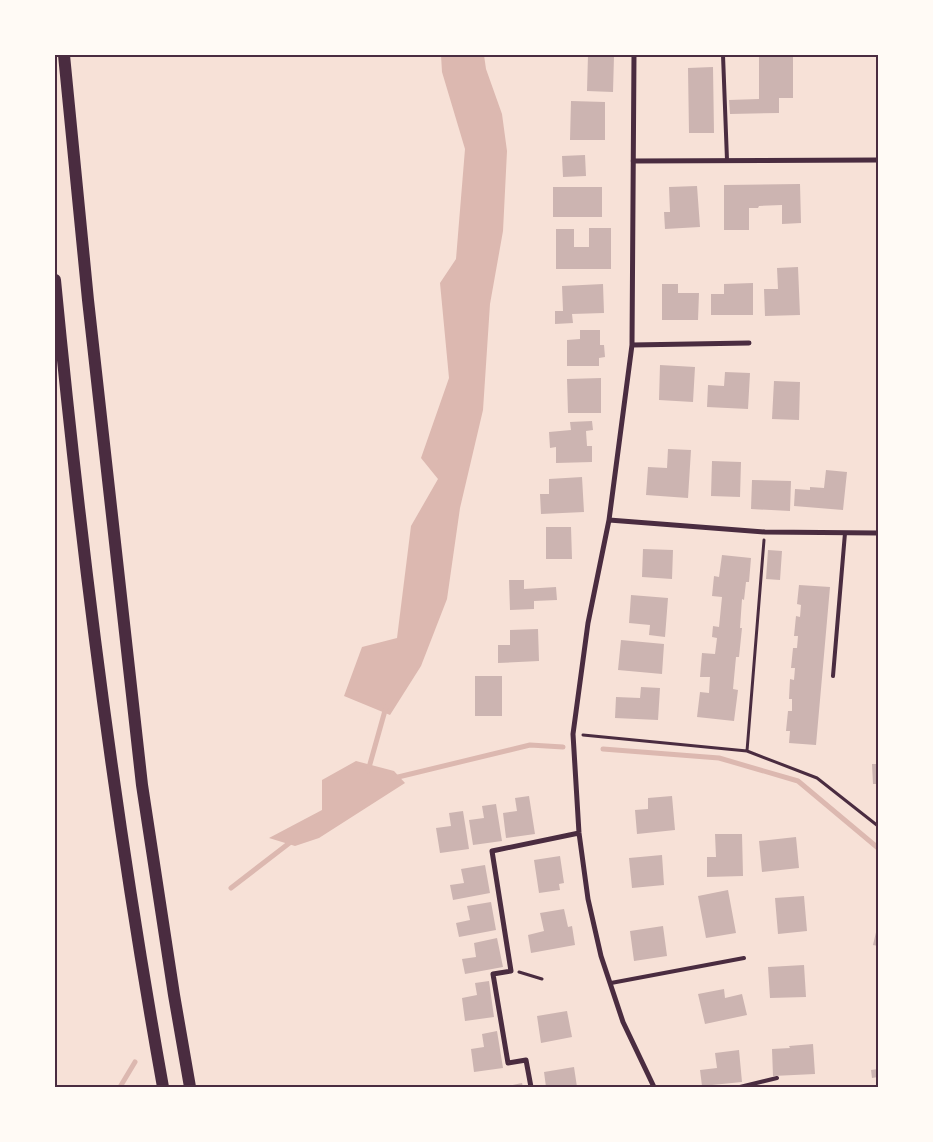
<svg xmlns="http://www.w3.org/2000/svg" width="933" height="1142" viewBox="0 0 933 1142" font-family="Manrope,sans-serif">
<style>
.water{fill:#dcb8b0}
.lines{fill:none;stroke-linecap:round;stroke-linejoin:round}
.stream{stroke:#dcb8b0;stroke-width:5}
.building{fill:#ccb4b1}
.path{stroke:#4a2c40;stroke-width:3}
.service{stroke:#4a2c40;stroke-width:4}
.minor{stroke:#4a2c40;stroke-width:5}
.motorway{stroke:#4a2c40;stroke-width:12}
.neatline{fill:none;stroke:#4a2c40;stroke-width:2}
</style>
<rect width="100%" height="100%" fill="#f7e1d7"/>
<path class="water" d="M 441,55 L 484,55 L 486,69 L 502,114 L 507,151 L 503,231 L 490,304 L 483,410 L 460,508 L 447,599 L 421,666 L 390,715 L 344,696 L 362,647 L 397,638 L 411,526 L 438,479 L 421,458 L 449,378 L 440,283 L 456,259 L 465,149 L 442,72 Z
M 356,761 L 394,771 L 405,783 L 319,838 L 295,846 L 269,838 L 322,810 L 322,780 Z"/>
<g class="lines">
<path class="stream" d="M 603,749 L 719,758 L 798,781 L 878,848
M 368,771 L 386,707
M 394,778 L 530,745 L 563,747
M 231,888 L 292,841
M 120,1087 L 135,1062"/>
</g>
<path class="building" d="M 588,55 L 614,56 L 613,92 L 587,91 Z
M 759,55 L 793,55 L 793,98 L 779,98 L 779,113 L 730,114 L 729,100 L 759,99 Z
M 713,67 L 714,133 L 689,133 L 688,68 Z
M 571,101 L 605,102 L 605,140 L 570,140 Z
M 585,155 L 586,176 L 563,177 L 562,156 Z
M 800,184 L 801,223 L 782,224 L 782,205 L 759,206 L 758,208 L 749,208 L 749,230 L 724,230 L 724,185 Z
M 697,186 L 700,227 L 665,229 L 664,212 L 670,212 L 669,187 Z
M 553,187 L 602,187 L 602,217 L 553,217 Z
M 589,228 L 611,228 L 611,269 L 556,269 L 556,229 L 574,229 L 574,247 L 589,247 Z
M 798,267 L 800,315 L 765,316 L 764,289 L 778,289 L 777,268 Z
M 753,283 L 753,315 L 711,315 L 711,294 L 724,294 L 724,284 Z
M 603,284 L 604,313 L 572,314 L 573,323 L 555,324 L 555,311 L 563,311 L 562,286 Z
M 662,284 L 678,284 L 678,293 L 699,293 L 698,320 L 662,320 Z
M 580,330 L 600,330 L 600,345 L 604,345 L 605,357 L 599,358 L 599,366 L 567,366 L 567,340 L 580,339 Z
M 660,365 L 695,367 L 693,402 L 659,400 Z
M 725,372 L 750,373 L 748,409 L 707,407 L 708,385 L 724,386 Z
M 601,378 L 601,413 L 568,413 L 567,379 Z
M 774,381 L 800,382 L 799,420 L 772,419 Z
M 592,421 L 593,430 L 586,431 L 587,446 L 592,446 L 592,462 L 556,463 L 556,447 L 550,448 L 549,432 L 571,430 L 570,422 Z
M 668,449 L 691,450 L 688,498 L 646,495 L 648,467 L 667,468 Z
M 712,461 L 741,462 L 740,497 L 711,496 Z
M 826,470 L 847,472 L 843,510 L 794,506 L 795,489 L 810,490 L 810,487 L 824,488 Z
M 582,477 L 584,512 L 541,514 L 540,494 L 549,494 L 549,479 Z
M 752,480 L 791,481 L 790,511 L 751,509 Z
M 546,527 L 571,527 L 572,559 L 546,559 Z
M 643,549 L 673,550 L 672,579 L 642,577 Z
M 768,550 L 782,551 L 780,580 L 766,579 Z
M 722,555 L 751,558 L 749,582 L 746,582 L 744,600 L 742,599 L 740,628 L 742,628 L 739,657 L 736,657 L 733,689 L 738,690 L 734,721 L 697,717 L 700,692 L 709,693 L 710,677 L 700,677 L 702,653 L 715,654 L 717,638 L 712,637 L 713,626 L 719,627 L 722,597 L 712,596 L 714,576 L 719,577 Z
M 509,580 L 524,580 L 524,589 L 556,587 L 557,600 L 534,601 L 534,609 L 510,610 Z
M 799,585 L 830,587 L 816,745 L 789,743 L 790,731 L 786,731 L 788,711 L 792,711 L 792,699 L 789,699 L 790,679 L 794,680 L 795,668 L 791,668 L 793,648 L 797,648 L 798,636 L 794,636 L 796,616 L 800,617 L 801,605 L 797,604 Z
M 631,595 L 668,598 L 665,637 L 649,635 L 650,625 L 629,623 Z
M 538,629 L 539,661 L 498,663 L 498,645 L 510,645 L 510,630 Z
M 621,640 L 664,644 L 662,674 L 618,670 Z
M 475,676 L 502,676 L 502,716 L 475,716 Z
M 641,687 L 660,688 L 658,720 L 615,718 L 616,697 L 640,698 Z
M 872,764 L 878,764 L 878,784 L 873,784 Z
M 529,796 L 535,834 L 506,838 L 503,813 L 517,811 L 515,798 Z
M 672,796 L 675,830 L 637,834 L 635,810 L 648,809 L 648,798 Z
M 496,804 L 502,841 L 473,845 L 469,820 L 484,818 L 482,806 Z
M 463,811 L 469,849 L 440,853 L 436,828 L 451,826 L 449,813 Z
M 715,834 L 742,834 L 743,876 L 707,877 L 707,857 L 716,857 Z
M 796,837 L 799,868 L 762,872 L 759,841 Z
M 662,855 L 664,885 L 632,888 L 629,858 Z
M 560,856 L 564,883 L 559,884 L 560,890 L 539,893 L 534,860 Z
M 485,865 L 490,893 L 453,900 L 450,885 L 464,883 L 461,869 Z
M 728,890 L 736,933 L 706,938 L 698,896 Z
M 804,896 L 807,931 L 778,934 L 775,898 Z
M 491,902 L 496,930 L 459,937 L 456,923 L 470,920 L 467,906 Z
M 564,909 L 568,927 L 572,926 L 575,945 L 531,953 L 528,935 L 544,931 L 540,913 Z
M 663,926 L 667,956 L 634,961 L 630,931 Z
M 877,928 L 878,928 L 878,946 L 873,945 Z
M 497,938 L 503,967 L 465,974 L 462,959 L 476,957 L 474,943 Z
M 804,965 L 806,997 L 770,998 L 768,967 Z
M 489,981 L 494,1017 L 465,1021 L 462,998 L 477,995 L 475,983 Z
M 724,989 L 725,998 L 742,994 L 747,1015 L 705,1024 L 698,994 Z
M 567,1011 L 572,1037 L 541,1043 L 537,1016 Z
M 497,1031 L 503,1068 L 474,1072 L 471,1049 L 484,1047 L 482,1034 Z
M 813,1044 L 815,1074 L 773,1076 L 772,1049 L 790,1048 L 789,1046 Z
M 739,1050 L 742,1082 L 702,1086 L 700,1070 L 717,1068 L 715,1053 Z
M 574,1067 L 577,1087 L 546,1087 L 544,1072 Z
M 878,1069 L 878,1077 L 872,1078 L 871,1070 Z
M 522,1083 L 523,1087 L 508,1087 L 508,1086 Z"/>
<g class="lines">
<path class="path" d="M 583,735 L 747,751 L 817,778 L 878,826
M 747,751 L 764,540
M 519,972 L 542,979"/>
<path class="service" d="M 723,55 L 727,160
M 833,676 L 845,533
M 611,983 L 744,958
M 740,1087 L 777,1078"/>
<path class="minor" d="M 634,55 L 632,345 L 609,520 L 588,623 L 573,734 L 579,833 L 588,899 L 601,956 L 623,1022 L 654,1087
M 633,161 L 878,160
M 632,345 L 749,343
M 609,520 L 765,532 L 878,533
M 531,1087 L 526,1060 L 508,1063 L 493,974 L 511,971 L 492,851 L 579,833"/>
<path class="motorway" d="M 64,55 L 88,300 L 142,785 L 174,995 L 190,1087
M 55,280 C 81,550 115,820 163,1087"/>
</g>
<rect width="933" height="1142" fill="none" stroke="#fffaf5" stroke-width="112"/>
<rect x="56" y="56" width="821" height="1030" class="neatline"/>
</svg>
